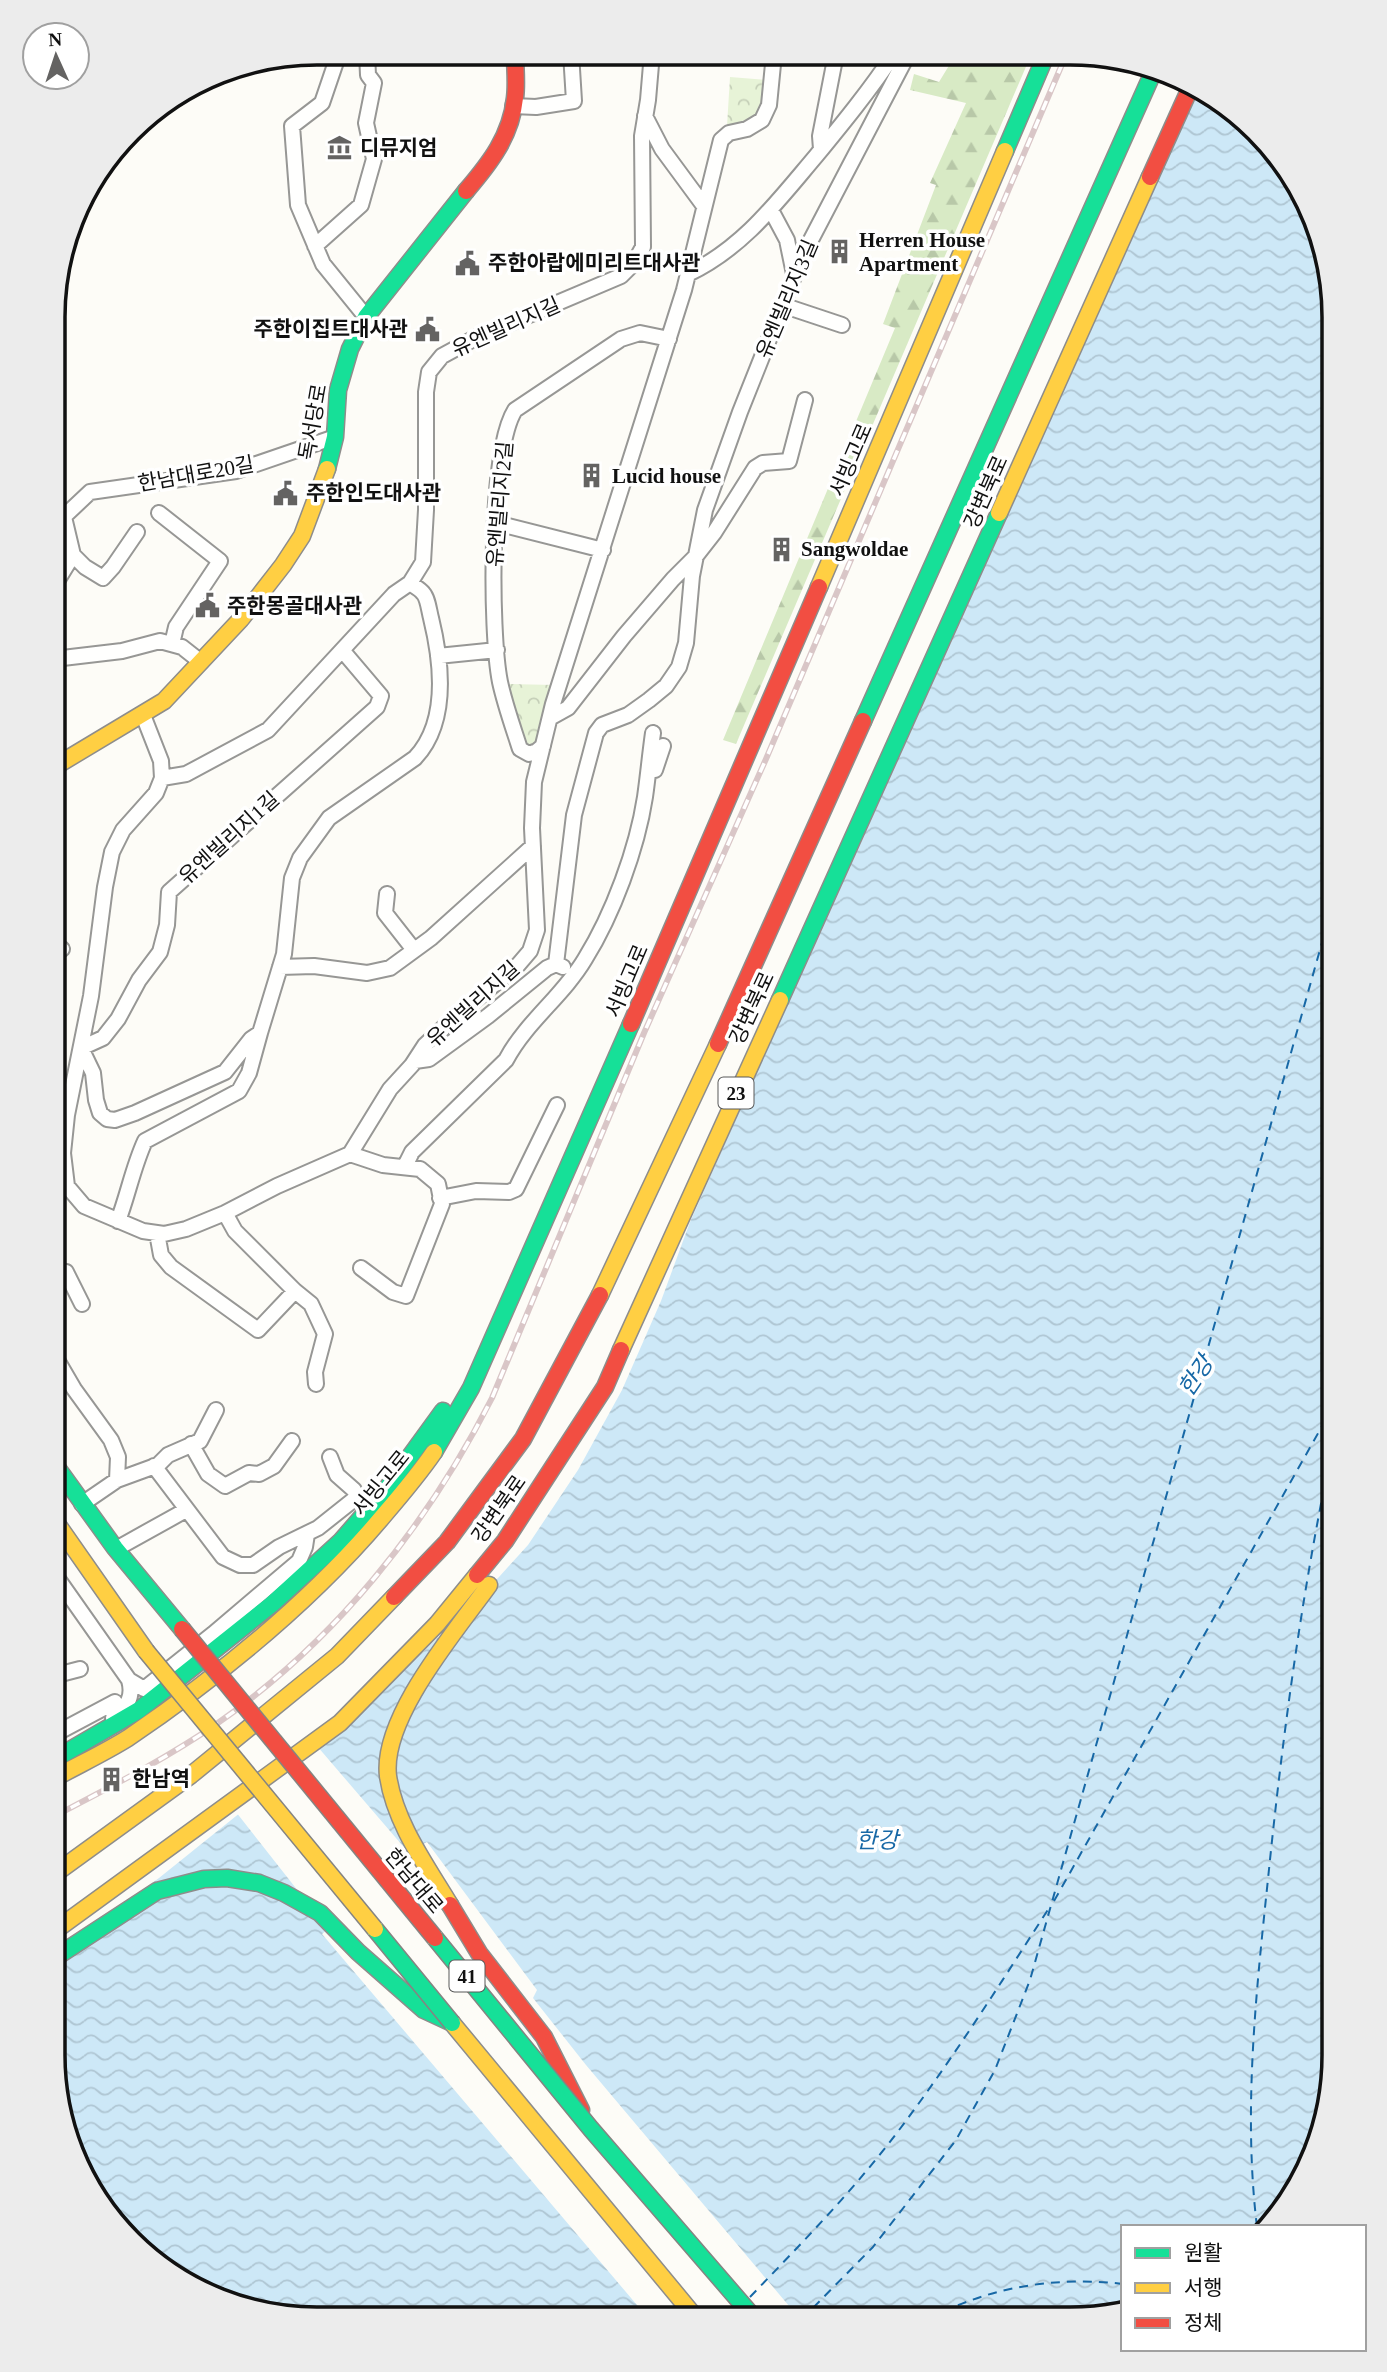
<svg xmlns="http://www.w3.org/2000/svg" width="1387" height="2372" viewBox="0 0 1387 2372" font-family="'Times New Roman','Noto Sans KR',serif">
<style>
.forest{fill:url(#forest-firs)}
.park{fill:url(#park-crowns)}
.water{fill:url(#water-waves)}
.pier{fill:#fdfcf7}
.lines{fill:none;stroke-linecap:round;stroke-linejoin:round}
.ferry{stroke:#1768a6;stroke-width:2;stroke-dasharray:9 7;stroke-linecap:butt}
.street-casing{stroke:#979795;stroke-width:18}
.fast-casing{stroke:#8e8d8b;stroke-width:19}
.slow-casing{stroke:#8e8d8b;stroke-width:19}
.jam-casing{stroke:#8e8d8b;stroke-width:19}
.street{stroke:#fffffe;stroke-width:14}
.fast{stroke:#16e098;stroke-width:16}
.slow{stroke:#ffcf43;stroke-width:16}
.jam{stroke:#f24e42;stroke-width:16}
.rail-casing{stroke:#d9c6c7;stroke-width:6}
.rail{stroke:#fff;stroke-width:3.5;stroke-dasharray:10;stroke-linecap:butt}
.fast-bridge-casing{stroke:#858482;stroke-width:19;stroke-linecap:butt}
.slow-bridge-casing{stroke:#858482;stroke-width:19;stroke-linecap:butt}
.jam-bridge-casing{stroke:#858482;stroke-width:19;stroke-linecap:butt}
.fast-bridge{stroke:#16e098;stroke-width:16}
.slow-bridge{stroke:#ffcf43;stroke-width:16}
.jam-bridge{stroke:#f24e42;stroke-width:16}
.labels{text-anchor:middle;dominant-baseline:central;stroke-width:7;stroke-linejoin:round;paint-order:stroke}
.shield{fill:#fff;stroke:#585858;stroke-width:2}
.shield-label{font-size:19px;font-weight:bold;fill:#111}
.poi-label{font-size:21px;font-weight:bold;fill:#111;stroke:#fff;text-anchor:start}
.street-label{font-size:21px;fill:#111;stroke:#fff}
.water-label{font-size:23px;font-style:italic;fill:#1768a6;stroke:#fff}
.rim{fill:none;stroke:#111;stroke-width:3.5}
</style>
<defs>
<pattern id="forest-firs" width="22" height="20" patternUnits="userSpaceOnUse" patternTransform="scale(1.75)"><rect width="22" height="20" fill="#d8eac5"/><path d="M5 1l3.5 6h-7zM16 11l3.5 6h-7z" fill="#b8c8a8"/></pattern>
<pattern id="park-crowns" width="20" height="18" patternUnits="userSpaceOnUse" patternTransform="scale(1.75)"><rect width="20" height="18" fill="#e7f3d7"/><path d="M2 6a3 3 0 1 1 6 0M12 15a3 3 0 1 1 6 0" fill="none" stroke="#c5cfb8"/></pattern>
<pattern id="water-waves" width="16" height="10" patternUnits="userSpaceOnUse" patternTransform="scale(1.75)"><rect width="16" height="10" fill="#cde8f7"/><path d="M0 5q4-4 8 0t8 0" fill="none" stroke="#afc6d3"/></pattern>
</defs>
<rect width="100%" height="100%" fill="#fdfcf7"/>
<path class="forest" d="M 956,54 L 1031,55 L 736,744 L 723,740 L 895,328 L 883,324 L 936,185 L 930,183 L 966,103 L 910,90 L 914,74 L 939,82 Z"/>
<path class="park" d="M 730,77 L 766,80 C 763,117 761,115 727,126 Z
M 504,684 L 555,685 L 539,745 L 525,748 Z"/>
<path class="water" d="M 1196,86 L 1232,107 L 1280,156 L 1315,216 L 1334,316 L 1334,2073 L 1320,2141 L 1280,2216 L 1270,2227 L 1123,2227 L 1123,2309 L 1071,2319 L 282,2317 L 215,2299 L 155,2265 L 107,2216 L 72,2156 L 53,2056 L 53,1954 L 159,1878 L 317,1751 L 422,1653 L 499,1577 L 528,1545 L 578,1470 L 622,1390 L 661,1301 L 690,1222 Z"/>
<path class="pier" d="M 317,1746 L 408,1852 L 427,1842 L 537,1990 L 533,1998 L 586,2065 L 800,2319 L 648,2318 L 322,1934 L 328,1929 L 236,1812 Z"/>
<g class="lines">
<path class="ferry" d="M 1054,1901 L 1334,1405
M 1257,2227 C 1243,2112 1256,1993 1268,1879 C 1283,1731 1303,1584 1334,1440
M 750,2297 C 797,2248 844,2200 886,2147 C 946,2070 998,1987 1051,1905
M 730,2319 L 737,2311
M 802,2319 L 873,2247 L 956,2140 L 995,2070 L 1030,1980 L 1334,900
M 929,2319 C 988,2287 1056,2276 1123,2284"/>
<defs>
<path id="street" d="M 339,53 L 322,103 L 292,126 L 298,205 L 323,264 L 366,317
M 513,106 L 536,107 L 574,101 L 571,53
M 645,116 L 662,149 L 704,206
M 821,149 L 820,136 L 836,54
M 771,210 L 787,240 L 794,274
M 315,246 L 361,205 L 374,159 L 366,123 L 374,83 L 368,75 L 367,53
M 688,274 C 743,248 777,202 816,156 C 843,123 870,90 894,54
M 782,305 L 842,325
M 159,513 L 220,561 L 176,627 L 172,644
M 496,523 L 603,550
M 54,526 L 90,492 L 236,471 L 335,437
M 73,555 L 85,567 L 103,578 L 113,567 L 137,532
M 54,586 L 73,555 L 64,517
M 342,650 L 381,696 L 377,707 L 169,892 L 167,925 L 160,952 L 139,980 L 118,1019 L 103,1038 L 81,1048 L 93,1073 L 96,1100 L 100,1113 L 107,1119 L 115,1120 L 135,1113 L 225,1072 L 251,1039 L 260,1033 L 284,954 L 292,878 L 300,858 L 329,818 L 415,758 C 449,722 442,663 431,618 C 429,611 428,598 423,593 C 420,589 414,586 410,583
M 438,656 L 497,650
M 54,659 L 122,651 L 160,641 L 182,647 L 201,662
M 143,715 L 161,761 L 162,778 L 156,793 L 123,830 L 112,852 L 105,887 L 91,996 L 67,1115 L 63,1153 L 67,1186 L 84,1206 L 143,1231 L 164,1234 L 186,1229 L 225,1213 L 277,1186 L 350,1154 L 390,1089 L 412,1065 L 425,1045 L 457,1015 L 518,965 L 530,951 L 537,930 L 532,828 L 534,782 L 553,704 L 684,290 L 721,140 L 729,133 L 747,129 L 762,120 L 769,105 L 774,54
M 550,718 L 568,708 L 624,636 L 673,579 L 696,556 L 714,533 L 755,468 L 763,463 L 789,461 L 805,400
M 543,746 L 537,751 L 529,754 L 520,749 C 513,727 505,705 500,682 C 490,632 489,451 515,410 L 621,339 L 640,333 L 669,339
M 655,770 L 663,746
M 162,778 L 186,774 L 268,730 L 394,594 L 410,583 L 423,562 L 426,510 L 426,392 L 429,372 L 442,356 L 477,337 L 621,276 L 634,263 L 643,247 L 642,136 L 648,100 L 652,53
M 387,894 L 385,913 L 414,950
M 54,943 L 62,949
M 556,964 L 574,815 L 596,733 L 602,725 L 628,715 L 649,700 L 666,686 L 679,667 L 686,643 L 692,576 L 705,510 L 740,412 L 801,259 L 908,54
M 280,967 L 314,966 L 367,973 L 390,968 L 431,938 L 533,846
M 415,1061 L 429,1059 L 488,1016 L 547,968 L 556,964 L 563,967
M 350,1154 L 383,1165 L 420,1169 L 438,1184 L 442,1204 L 406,1296 L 393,1292 L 361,1268
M 405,1166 L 412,1152 L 506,1060 C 526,1022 563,996 585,959 C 613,914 637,849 645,797 C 648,776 650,754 653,733
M 440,1198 L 476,1191 L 509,1192 L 516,1189 L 557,1105
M 225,1213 L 235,1231 L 295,1291 L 311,1304 L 325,1334 L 315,1372 L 316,1384
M 118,1221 C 128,1195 133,1167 145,1141 L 239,1091 L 249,1073 L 260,1033
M 157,1233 L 161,1255 L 171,1267 L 258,1330 L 295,1291
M 53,1273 L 58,1271 L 66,1272 L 82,1304
M 53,1353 L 74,1389 L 111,1440 L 118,1457 L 117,1480
M 191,1444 L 208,1474 L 225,1486 L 249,1473 L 259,1474 L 274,1466 L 292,1441
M 154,1466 L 223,1557 L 240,1565 L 253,1565 L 279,1547 L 318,1528 L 357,1497 L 354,1490 L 337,1475 L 330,1457
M 82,1504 L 117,1480 L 158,1465 L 168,1455 L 200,1441 L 216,1410
M 116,1549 L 186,1510
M 53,1572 L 129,1680 C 134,1698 127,1706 113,1718
M 53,1676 L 80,1669
M 129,1680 L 144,1689 L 213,1634 L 299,1561 L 305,1547 L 307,1534
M 53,1735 L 115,1702"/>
<path id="fast" d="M 1005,151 L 1046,55
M 327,469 L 335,437 L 338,390 L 350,349 L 366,317 L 466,191
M 863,721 L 1155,68
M 780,1000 L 999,513
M 434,1452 L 471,1388 L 631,1024
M 53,1462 L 115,1548 L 182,1629
M 53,1760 L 139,1710 L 272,1604 L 341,1541 L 387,1488 L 443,1411
M 53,1959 L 157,1891 L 204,1879 L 227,1878 L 259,1883 L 284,1893 L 320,1913 L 358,1952 L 424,2010 L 452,2023"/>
<path id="slow" d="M 999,513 L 1150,177
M 819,587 L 1005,151
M 54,767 L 164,701 L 241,619 L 283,565 L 302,536 L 327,469
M 600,1295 L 718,1044
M 621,1350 L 780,1000
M 53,1518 L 146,1651
M 53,1779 C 78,1765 104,1753 128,1738 C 222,1674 311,1602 384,1515 C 402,1494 419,1474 434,1452
M 53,1875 L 191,1775 L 337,1656 L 394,1597
M 450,1905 C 426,1865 395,1823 388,1776 C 381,1718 456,1631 489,1585
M 53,1932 L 340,1723 L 437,1624 L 477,1575
M 452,2023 L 696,2318"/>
<path id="jam" d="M 1150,177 L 1192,84
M 466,191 C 490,163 511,136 515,98 C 517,83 515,68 515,53
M 631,1024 L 819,587
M 718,1044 L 863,721
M 477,1575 L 505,1541 L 605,1387 L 621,1350
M 394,1597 L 447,1542 L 523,1439 L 600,1295
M 450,1905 L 479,1953 L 544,2037 L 581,2110"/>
</defs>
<use href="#street" class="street-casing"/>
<use href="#fast" class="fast-casing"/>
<use href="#slow" class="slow-casing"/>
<use href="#jam" class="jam-casing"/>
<use href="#street" class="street"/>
<use href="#fast" class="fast"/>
<use href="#slow" class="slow"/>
<use href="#jam" class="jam"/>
<defs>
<path id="rail" d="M 53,1817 C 108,1788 164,1760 215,1725 C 334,1643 427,1526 492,1398 L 644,1033 L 766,759 L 1066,55"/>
</defs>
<use href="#rail" class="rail-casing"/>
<use href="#rail" class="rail"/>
<defs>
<path id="fast-bridge" d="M 375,1929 L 452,2023
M 435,1938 L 591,2129 L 755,2319"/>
<path id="slow-bridge" d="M 146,1651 L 375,1929"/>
<path id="jam-bridge" d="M 182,1629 L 435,1938"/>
</defs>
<use href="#fast-bridge" class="fast-bridge-casing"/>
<use href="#slow-bridge" class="slow-bridge-casing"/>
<use href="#jam-bridge" class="jam-bridge-casing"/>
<use href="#fast-bridge" class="fast-bridge"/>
<use href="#slow-bridge" class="slow-bridge"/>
<use href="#jam-bridge" class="jam-bridge"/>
</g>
<defs>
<symbol id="museum-bare" viewBox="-9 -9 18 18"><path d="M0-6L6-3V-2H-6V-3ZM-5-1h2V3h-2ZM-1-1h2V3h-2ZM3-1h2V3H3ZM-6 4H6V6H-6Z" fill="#646362" stroke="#fff" stroke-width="2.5" paint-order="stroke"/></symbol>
<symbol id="building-bare" viewBox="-9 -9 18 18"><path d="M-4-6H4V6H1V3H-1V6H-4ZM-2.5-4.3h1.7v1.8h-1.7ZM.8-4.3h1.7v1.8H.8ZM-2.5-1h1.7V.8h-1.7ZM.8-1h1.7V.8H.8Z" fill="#646362" stroke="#fff" stroke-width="2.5" paint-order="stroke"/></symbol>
<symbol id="civic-bare" viewBox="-9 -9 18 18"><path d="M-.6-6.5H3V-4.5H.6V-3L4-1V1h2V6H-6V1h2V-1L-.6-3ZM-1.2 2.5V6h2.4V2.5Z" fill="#646362" stroke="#fff" stroke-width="2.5" paint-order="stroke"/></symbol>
</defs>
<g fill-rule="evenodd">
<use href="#museum-bare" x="322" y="130" width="35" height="35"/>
<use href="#building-bare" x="822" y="234" width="35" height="35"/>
<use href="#civic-bare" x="450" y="246" width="35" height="35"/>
<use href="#civic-bare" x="410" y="312" width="35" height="35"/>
<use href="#building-bare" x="574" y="458" width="35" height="35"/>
<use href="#civic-bare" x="268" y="476" width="35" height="35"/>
<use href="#building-bare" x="764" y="532" width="35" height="35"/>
<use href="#civic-bare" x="190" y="588" width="35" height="35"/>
<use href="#building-bare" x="94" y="1762" width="35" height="35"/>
</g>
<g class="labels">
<g class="shield">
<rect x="718.5" y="1077.5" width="35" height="31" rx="5"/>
<rect x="449.5" y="1960.5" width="35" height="31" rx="5"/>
</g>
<g class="shield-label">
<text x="736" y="1093">23</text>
<text x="467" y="1976">41</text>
</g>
<g class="poi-label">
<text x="360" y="148">디뮤지엄</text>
<text x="859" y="240">Herren House<tspan x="859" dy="24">Apartment</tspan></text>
<text x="488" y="263">주한아랍에미리트대사관</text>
<text x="408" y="329" text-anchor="end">주한이집트대사관</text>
<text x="612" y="476">Lucid house</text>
<text x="306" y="493">주한인도대사관</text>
<text x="801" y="549">Sangwoldae</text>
<text x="227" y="606">주한몽골대사관</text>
<text x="132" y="1779">한남역</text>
</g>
<g class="street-label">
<text transform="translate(787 299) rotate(-67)">유엔빌리지3길</text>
<text transform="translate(506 327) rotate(-24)">유엔빌리지길</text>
<text transform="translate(313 422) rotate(-80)">독서당로</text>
<text transform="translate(851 460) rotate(-67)">서빙고로</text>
<text transform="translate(196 474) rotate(-10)">한남대로20길</text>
<text transform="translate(986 492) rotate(-66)">강변북로</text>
<text transform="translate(500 504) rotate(-85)">유엔빌리지2길</text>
<text transform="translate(229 838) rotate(-42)">유엔빌리지1길</text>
<text transform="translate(627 981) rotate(-67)">서빙고로</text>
<text transform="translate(473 1004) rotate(-42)">유엔빌리지길</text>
<text transform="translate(752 1008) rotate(-65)">강변북로</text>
<text transform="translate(381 1483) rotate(-51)">서빙고로</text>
<text transform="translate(499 1509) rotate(-55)">강변북로</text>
<text transform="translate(414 1881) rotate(50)">한남대로</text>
</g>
<g class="water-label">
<text transform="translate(1196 1376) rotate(-56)">한강</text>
<text x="877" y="1840">한강</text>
</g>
</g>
<path d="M0 0H1387V2372H0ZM317 65H1070A252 252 0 0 1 1322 317V2055A252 252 0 0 1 1070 2307H317A252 252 0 0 1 65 2055V317A252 252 0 0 1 317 65Z" fill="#ececec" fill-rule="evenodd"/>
<path class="rim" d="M317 65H1070A252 252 0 0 1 1322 317V2055A252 252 0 0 1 1070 2307H317A252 252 0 0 1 65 2055V317A252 252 0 0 1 317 65Z"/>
<rect x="1121" y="2225" width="245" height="126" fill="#ffffff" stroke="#a0a0a0" stroke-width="2"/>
<rect x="1135" y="2248" width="35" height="10" fill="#16e098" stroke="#a0a0a0" stroke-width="2"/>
<text x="1184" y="2260" font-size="21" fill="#111111">원활</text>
<rect x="1135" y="2283" width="35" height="10" fill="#ffcf43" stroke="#a0a0a0" stroke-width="2"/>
<text x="1184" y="2295" font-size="21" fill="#111111">서행</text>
<rect x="1135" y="2318" width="35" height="10" fill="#f24e42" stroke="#a0a0a0" stroke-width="2"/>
<text x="1184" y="2330" font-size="21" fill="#111111">정체</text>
<g transform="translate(56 56) rotate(357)"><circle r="33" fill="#ffffff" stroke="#a0a0a0" stroke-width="2"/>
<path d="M0-5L12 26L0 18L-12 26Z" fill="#646362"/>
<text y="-10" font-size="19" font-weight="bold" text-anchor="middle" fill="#111111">N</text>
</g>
</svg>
